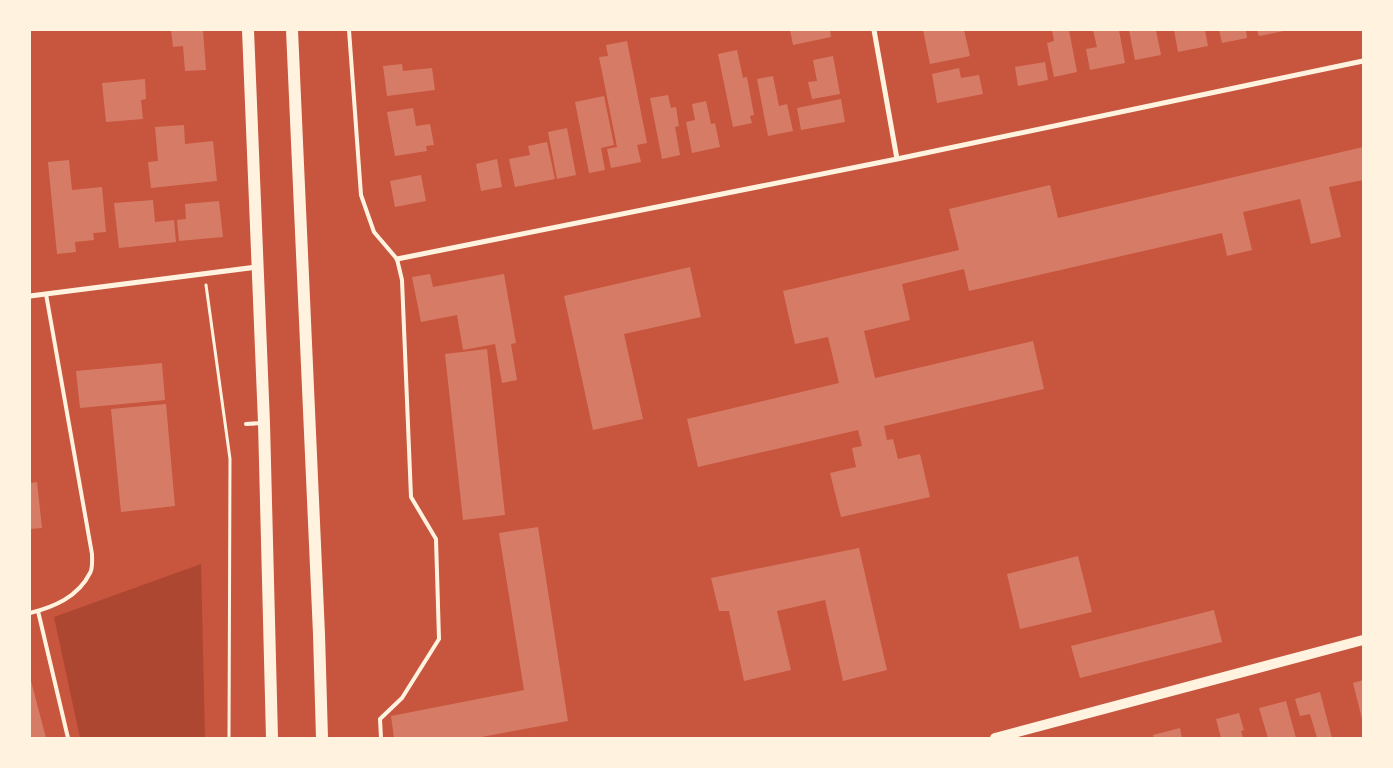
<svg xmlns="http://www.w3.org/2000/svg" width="1393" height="768" viewBox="0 0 1393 768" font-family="Arial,sans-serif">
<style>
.green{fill:#ae4732}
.building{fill:#d67c66}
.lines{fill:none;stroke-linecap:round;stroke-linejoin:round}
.path{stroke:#fff3e0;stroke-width:3}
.service{stroke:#fff3e0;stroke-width:4}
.minor{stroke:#fff3e0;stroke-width:5}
.secondary{stroke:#fff3e0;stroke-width:10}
.primary{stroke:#fff3e0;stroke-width:12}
</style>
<rect width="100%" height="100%" fill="#c8553d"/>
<path class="green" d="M 201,564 L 205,738 L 80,738 L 54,617 Z"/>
<path class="building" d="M 171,30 L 203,30 L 206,70 L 185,71 L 183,46 L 173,47 Z
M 790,30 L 830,30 L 831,37 L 793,45 Z
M 923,30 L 964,30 L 970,56 L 930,64 Z
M 1052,30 L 1069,30 L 1077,72 L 1054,77 L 1047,43 L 1054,41 Z
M 1093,30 L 1119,30 L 1125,63 L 1090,70 L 1086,49 L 1097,47 Z
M 1129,30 L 1156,30 L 1161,55 L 1135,60 Z
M 1174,30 L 1205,30 L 1208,46 L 1178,52 Z
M 1219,30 L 1246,30 L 1247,38 L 1222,43 Z
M 1257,30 L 1284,30 L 1284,31 L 1259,36 Z
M 627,41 L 647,143 L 637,145 L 641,162 L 611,168 L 607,149 L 617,147 L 599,57 L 608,56 L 606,45 Z
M 737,50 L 743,78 L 747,77 L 754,115 L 750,116 L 752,123 L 733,127 L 718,54 Z
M 833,56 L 840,94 L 812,99 L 808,82 L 817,81 L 813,60 Z
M 1045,62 L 1048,80 L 1018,86 L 1015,67 Z
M 402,64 L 403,71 L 432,68 L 435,90 L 387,96 L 383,66 Z
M 959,68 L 961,78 L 979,75 L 983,94 L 937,103 L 932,74 Z
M 773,76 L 779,106 L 787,104 L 793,131 L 768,136 L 757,79 Z
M 145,79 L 146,99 L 141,100 L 143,119 L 106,122 L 102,83 Z
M 668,95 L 671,108 L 676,107 L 679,126 L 675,127 L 680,155 L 662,159 L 650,98 Z
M 604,96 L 614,145 L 601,148 L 605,170 L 589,173 L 575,102 Z
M 841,99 L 845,122 L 801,130 L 797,108 Z
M 706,101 L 711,124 L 715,123 L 720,147 L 692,153 L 686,122 L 695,120 L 692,104 Z
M 413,108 L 416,126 L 430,124 L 434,145 L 426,146 L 427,151 L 395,156 L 387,112 Z
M 184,125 L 185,144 L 213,141 L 217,181 L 151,188 L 148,162 L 158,161 L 155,127 Z
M 567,128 L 576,175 L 557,179 L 548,132 Z
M 547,142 L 555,179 L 515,187 L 509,159 L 530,155 L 528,146 Z
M 1363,147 L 1363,180 L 1329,187 L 1341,237 L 1311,244 L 1300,199 L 1243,212 L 1252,250 L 1227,256 L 1222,233 L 969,291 L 964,269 L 902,284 L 910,320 L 864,331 L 875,378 L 1033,341 L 1044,389 L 884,426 L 887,440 L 893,439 L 898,459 L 920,454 L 930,497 L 841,517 L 830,473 L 856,467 L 852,448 L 862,446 L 858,430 L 698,467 L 687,419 L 839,383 L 828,337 L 795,344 L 783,291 L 959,250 L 949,209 L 1050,185 L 1058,218 Z
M 497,159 L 502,187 L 481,191 L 476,164 Z
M 69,160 L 72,190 L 102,187 L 106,232 L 93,233 L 94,240 L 75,242 L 76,252 L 57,254 L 48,162 Z
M 421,175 L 426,201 L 395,207 L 390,181 Z
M 153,200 L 155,222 L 174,220 L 176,242 L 119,248 L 114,203 Z
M 219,201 L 223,237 L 179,241 L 177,220 L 186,219 L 185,204 Z
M 690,267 L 701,317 L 624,334 L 643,419 L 593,430 L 564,296 Z
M 430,274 L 433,287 L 504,274 L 516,343 L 511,344 L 517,380 L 502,383 L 495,344 L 463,350 L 457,315 L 421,322 L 412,277 Z
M 487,349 L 505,515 L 463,520 L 445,354 Z
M 162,363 L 165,400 L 80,408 L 76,371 Z
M 166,404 L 175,506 L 121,512 L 111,409 Z
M 37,482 L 42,528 L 30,529 L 30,483 Z
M 538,527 L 568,721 L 476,738 L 394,738 L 391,716 L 524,690 L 499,533 Z
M 859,548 L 887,670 L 843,681 L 825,600 L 777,611 L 791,670 L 744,681 L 729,611 L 719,611 L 711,578 Z
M 1078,556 L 1092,612 L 1020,629 L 1007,574 Z
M 1214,610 L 1222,642 L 1080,678 L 1071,646 Z
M 1363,680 L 1363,719 L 1362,719 L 1353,683 Z
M 30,681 L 31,681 L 46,738 L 30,738 Z
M 1320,692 L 1332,738 L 1317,738 L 1310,714 L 1300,716 L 1295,699 Z
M 1286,701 L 1296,738 L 1268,738 L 1259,708 Z
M 1239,713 L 1244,730 L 1241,731 L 1243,738 L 1221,738 L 1216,719 Z
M 1180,728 L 1182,738 L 1154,738 L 1153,735 Z"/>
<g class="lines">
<path class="path" d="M 206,285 L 230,459 L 229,738"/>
<path class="service" d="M 349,30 L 361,195 L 374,232 L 397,259 L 402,280 L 411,497 L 436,539 L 439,639 L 402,698 L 380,719 L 381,738
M 246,424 L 262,423
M 38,611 L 68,738
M 30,613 C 54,607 78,597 90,573 C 93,568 92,560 92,554 L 46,294"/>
<path class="minor" d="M 874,30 L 897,159
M 397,259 L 897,159 L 1363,61
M 30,296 L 257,267"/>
<path class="secondary" d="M 995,738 L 1363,640"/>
<path class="primary" d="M 248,30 L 264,423 L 272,738
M 292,30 L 319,634 L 322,738"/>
</g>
<rect width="1393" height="768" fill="none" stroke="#fff3e0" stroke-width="62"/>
</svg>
